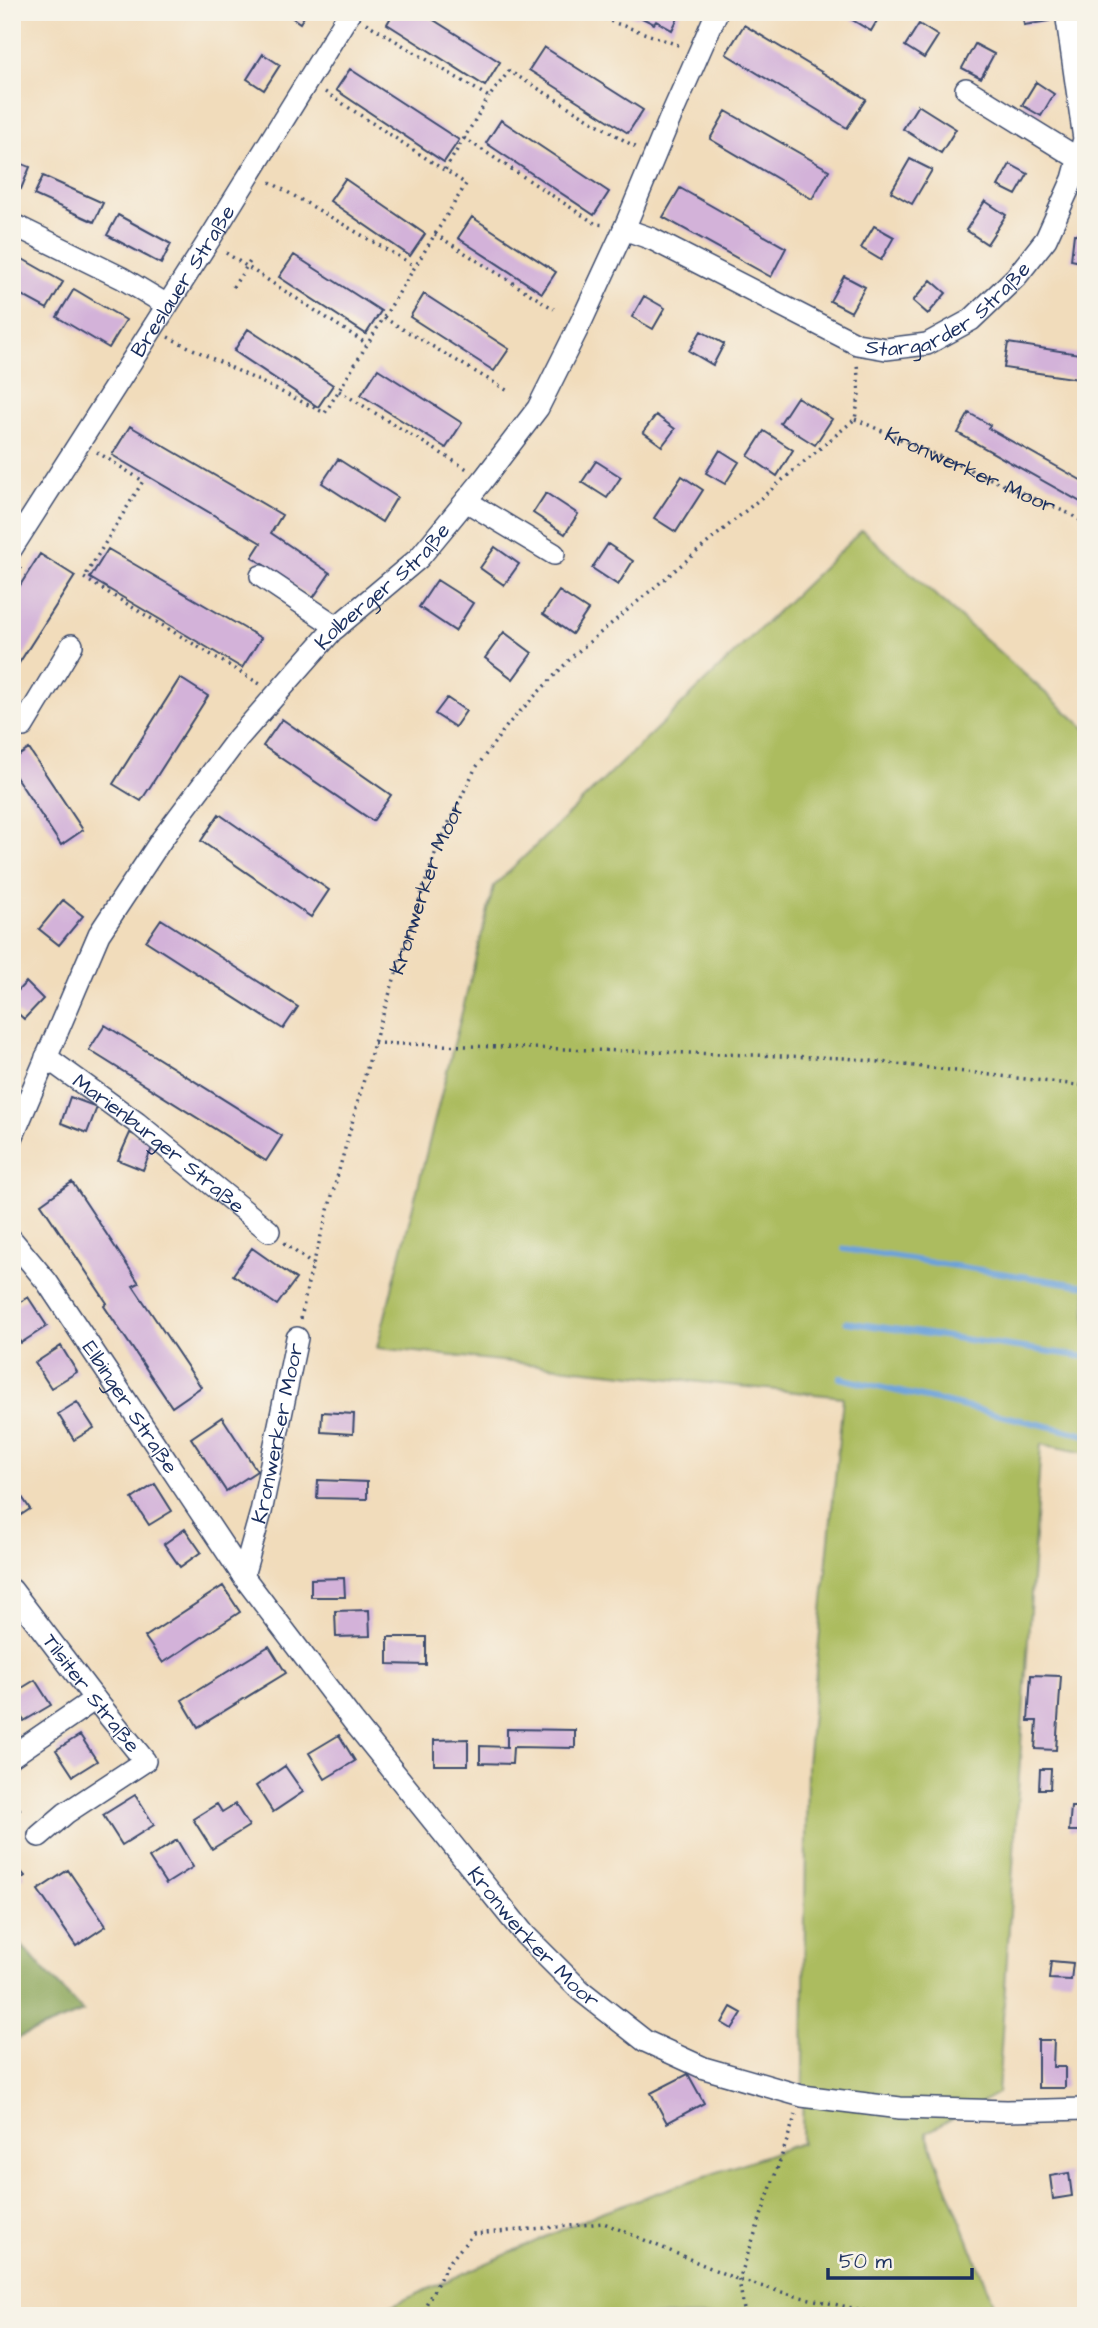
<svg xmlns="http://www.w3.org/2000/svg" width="1098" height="2328" viewBox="0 0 1098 2328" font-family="'Architects Daughter',sans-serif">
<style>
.green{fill:#acbc5f;stroke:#64765e;stroke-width:2}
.forest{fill:#89a456;stroke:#526a5a;stroke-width:2}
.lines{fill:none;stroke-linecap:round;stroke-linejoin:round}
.stream{stroke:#6ca2d9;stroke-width:6}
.building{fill:#d3b2d9}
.minor-casing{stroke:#3b496c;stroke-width:24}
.path{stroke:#3b496c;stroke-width:3.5;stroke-dasharray:2 5;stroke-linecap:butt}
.minor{stroke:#fff;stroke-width:21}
.labels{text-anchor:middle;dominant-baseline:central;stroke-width:5;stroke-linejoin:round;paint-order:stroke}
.street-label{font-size:21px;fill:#1b2f5e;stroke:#f7f3e8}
</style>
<rect width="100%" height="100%" fill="#f7f3e8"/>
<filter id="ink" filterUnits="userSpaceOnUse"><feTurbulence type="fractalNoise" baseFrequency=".0143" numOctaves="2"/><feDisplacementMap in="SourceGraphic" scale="14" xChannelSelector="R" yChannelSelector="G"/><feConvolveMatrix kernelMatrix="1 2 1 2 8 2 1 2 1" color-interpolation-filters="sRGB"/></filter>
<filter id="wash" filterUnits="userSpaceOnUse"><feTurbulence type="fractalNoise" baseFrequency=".00686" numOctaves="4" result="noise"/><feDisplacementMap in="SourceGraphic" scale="28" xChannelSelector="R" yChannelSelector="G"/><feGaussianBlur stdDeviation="1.57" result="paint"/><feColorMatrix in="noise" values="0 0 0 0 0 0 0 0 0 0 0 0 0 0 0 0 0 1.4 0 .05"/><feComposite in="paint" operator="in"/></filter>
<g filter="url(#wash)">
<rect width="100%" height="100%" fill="#f1dcbb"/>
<path class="green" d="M 862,530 L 1086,729 L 1086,1453 L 1041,1444 L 998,2093 L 926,2133 L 998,2316 L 368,2316 L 604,2211 L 802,2143 L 807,1764 L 843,1397 L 377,1348 L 494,886 Z"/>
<path class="forest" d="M 12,1935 L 83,2012 L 12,2040 Z"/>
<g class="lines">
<path class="stream" d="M 844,1249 L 1086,1286
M 846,1322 L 1086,1357
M 840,1378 L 1086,1435"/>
</g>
<g id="blocks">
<path class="building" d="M 284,12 L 307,12 L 300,23 Z
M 394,12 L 421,12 L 500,62 L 485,86 L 387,24 Z
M 624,12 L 681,12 L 672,30 L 656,21 L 654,24 L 638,16 L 636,18 Z
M 839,12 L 882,12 L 871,31 Z
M 1022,12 L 1047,12 L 1049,21 L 1024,25 Z
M 919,24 L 938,36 L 924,58 L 905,46 Z
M 744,25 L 866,99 L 847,128 L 726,54 Z
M 975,44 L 994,54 L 981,78 L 962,68 Z
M 544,47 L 643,110 L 628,133 L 529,70 Z
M 263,54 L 280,65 L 264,90 L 247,79 Z
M 350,69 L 459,140 L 444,162 L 336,90 Z
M 1036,82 L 1054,94 L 1041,116 L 1022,105 Z
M 918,105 L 956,129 L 941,153 L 903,129 Z
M 726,111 L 829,170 L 812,199 L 710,139 Z
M 501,120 L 609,192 L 594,215 L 486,143 Z
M 910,159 L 932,170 L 912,204 L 891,192 Z
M 12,160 L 30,167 L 21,189 L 12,186 Z
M 1010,164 L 1028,174 L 1016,195 L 998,186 Z
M 43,176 L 103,203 L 94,222 L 34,195 Z
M 345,179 L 425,234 L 410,256 L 330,201 Z
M 680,188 L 786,248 L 771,277 L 663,217 Z
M 985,201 L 1006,215 L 987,244 L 966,230 Z
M 118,215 L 171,244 L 161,264 L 107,235 Z
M 472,217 L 556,272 L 542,293 L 458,238 Z
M 874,226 L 894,237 L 881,260 L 861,248 Z
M 1074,234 L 1086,235 L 1086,263 L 1071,260 Z
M 12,253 L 63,282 L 47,309 L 12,290 Z
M 294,255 L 381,311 L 366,334 L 279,277 Z
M 844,276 L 865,287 L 851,312 L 830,301 Z
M 931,280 L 946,293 L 928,314 L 913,301 Z
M 74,289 L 126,320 L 109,348 L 57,317 Z
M 424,294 L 509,349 L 494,371 L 410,317 Z
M 644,296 L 665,308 L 653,329 L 632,317 Z
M 248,329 L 333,385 L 318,407 L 234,351 Z
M 701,331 L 724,344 L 713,365 L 689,351 Z
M 1008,343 L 1086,355 L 1086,380 L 1004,368 Z
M 378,369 L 462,423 L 446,448 L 361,395 Z
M 797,397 L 832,419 L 815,445 L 780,423 Z
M 969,413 L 990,425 L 988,428 L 1086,483 L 1086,505 L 958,433 Z
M 656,415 L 675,429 L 662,446 L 643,432 Z
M 130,426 L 282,515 L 271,533 L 330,573 L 313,598 L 252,557 L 261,543 L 112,455 Z
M 764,431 L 793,450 L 777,476 L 748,456 Z
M 720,450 L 739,462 L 725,484 L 706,473 Z
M 338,459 L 397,497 L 382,522 L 322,483 Z
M 596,461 L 621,477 L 607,498 L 582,482 Z
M 682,476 L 703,490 L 676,532 L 654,518 Z
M 546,493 L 578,514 L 565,534 L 533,513 Z
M 608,544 L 633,561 L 618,585 L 592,568 Z
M 495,547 L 519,564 L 504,585 L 480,568 Z
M 108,549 L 261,638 L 242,668 L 90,578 Z
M 40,554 L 75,576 L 12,674 L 12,598 Z
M 437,580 L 473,603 L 455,631 L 419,607 Z
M 559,591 L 588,610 L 572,634 L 543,614 Z
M 504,632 L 532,653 L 513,679 L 485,658 Z
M 180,678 L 208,696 L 141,801 L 113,784 Z
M 447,698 L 466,711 L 455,727 L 435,714 Z
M 282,719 L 391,795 L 373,821 L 263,746 Z
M 29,749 L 83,830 L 61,845 L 12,771 L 12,760 Z
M 219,814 L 329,890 L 311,917 L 201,841 Z
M 63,900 L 83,916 L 59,945 L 39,929 Z
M 161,919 L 298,1007 L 283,1029 L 146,941 Z
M 26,982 L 43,999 L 24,1019 L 12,1008 L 12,997 Z
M 105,1025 L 282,1136 L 266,1161 L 89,1050 Z
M 12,1054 L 19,1059 L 12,1070 Z
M 70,1097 L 97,1107 L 87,1133 L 61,1123 Z
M 130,1133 L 154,1143 L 143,1170 L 118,1160 Z
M 72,1182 L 139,1283 L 133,1286 L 201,1387 L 172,1407 L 104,1306 L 107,1303 L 41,1204 Z
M 252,1248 L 296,1279 L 277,1305 L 233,1275 Z
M 28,1297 L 47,1326 L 21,1343 L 12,1331 L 12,1307 Z
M 61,1346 L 77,1372 L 51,1388 L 35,1363 Z
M 77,1402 L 94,1428 L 74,1440 L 58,1414 Z
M 322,1412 L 354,1414 L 353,1434 L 321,1432 Z
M 222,1417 L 257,1471 L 226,1491 L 191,1438 Z
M 318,1480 L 367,1482 L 367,1499 L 317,1498 Z
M 12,1482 L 30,1509 L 12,1521 Z
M 155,1484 L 172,1511 L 149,1525 L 132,1499 Z
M 185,1529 L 201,1552 L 180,1567 L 164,1544 Z
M 344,1578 L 345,1597 L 311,1597 L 311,1579 Z
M 223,1586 L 240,1612 L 163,1663 L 145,1637 Z
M 369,1610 L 370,1636 L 336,1637 L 335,1611 Z
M 388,1637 L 426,1637 L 426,1665 L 388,1664 Z
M 269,1646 L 286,1673 L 198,1727 L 182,1700 Z
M 1031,1675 L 1061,1676 L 1056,1750 L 1035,1749 L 1037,1721 L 1028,1721 Z
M 35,1680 L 51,1705 L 24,1721 L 12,1702 L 12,1694 Z
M 507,1729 L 575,1730 L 575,1748 L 513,1747 L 512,1764 L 480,1763 L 480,1746 L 507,1747 Z
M 80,1735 L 97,1761 L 73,1776 L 56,1750 Z
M 339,1735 L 355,1761 L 325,1779 L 309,1753 Z
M 468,1739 L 468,1765 L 434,1765 L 434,1740 Z
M 285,1766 L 303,1792 L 273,1812 L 256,1786 Z
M 1040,1769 L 1051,1769 L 1050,1789 L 1039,1789 Z
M 135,1795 L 154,1825 L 122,1845 L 103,1815 Z
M 12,1798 L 20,1809 L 12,1814 Z
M 217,1804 L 222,1812 L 235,1804 L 249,1826 L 212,1849 L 193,1819 Z
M 1071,1807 L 1081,1807 L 1080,1831 L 1069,1831 Z
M 177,1840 L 193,1867 L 166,1884 L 149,1858 Z
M 12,1861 L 25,1876 L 12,1886 Z
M 68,1870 L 106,1926 L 76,1946 L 38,1890 Z
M 1051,1961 L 1073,1963 L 1071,1980 L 1049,1979 Z
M 731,2007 L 742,2013 L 732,2029 L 722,2023 Z
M 1038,2040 L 1054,2040 L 1053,2067 L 1065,2067 L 1065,2088 L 1038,2088 Z
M 688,2074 L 704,2103 L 667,2123 L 651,2093 Z
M 1069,2173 L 1072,2196 L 1053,2199 L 1050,2176 Z"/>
</g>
</g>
<g filter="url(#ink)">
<use href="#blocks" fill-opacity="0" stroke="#3b496c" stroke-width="2"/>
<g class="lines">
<defs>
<g id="minor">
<path d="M 966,89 L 1079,159"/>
<path d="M 12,224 L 122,278 L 167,305"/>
<path id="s3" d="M 624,229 L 652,239 L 857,344 L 886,349 L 927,344 L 971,320 L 1016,277 L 1046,239 L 1073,179 L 1084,139 L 1066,12"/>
<path d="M 466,501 L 554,554"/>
<path id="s4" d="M 12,548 L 211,237 L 350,12"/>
<path d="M 261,576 L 337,627"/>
<path d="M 12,726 L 23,726 L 72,645"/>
<path id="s5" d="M 46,1057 L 137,1123 L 269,1231"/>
<path id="s6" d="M 12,1138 L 99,934 L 162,839 L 238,738 L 332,631 L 419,558 L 483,480 L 538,408 L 582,320 L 624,229 L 671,116 L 717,12"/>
<path id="s7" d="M 12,1240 L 47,1282 L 243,1576 L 353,1721 L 525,1935 L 580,1990 L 645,2041 L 704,2068 L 802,2096 L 900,2108 L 1007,2111 L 1086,2109"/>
<path id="s8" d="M 243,1576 L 261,1512 L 297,1338"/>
<path id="s9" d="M 12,1590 L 95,1699 L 145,1761 L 66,1813 L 39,1836"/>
<path d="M 12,1756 L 95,1699"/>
</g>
</defs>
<use href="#minor" class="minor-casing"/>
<g class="path">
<path d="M 584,12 L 681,46"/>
<path d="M 366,23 L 489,97 L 509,71 L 637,148"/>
<path d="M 325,92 L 444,170"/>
<path d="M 464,138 L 596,224 L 605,225"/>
<path d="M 270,182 L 415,266"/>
<path d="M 435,234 L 554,309"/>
<path d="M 226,253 L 367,344"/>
<path d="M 233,287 L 251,260"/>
<path d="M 384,318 L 510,392"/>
<path d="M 168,337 L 325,413 L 466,184 L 445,170 L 489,97"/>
<path d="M 339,391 L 467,469"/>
<path id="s1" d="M 855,419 L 1070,514 L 1086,524"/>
<path d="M 97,452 L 143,481 L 84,578 L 260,684"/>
<path d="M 12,581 L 23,564"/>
<path d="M 374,1043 L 845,1058 L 1086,1086"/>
<path d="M 284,1243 L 313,1265"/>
<path id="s2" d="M 301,1319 L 308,1283 L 374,1043 L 416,910 L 438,845 L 475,769 L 509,723 L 574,655 L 855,419 L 859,396 L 857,362"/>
<path d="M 420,2316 L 447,2265 L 473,2234 L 604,2223 L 739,2280 L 796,2296 L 890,2316"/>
<path d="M 745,2316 L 739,2280 L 796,2114"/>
</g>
<use href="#minor" class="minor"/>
</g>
</g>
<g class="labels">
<g class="street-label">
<text stroke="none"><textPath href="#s4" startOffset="317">Breslauer Straße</textPath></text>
<text stroke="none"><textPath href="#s3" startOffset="364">Stargarder Straße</textPath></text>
<text stroke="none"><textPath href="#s1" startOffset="126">Kronwerker Moor</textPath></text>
<text stroke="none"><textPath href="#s6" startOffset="672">Kolberger Straße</textPath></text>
<text stroke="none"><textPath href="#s2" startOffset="450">Kronwerker Moor</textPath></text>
<text stroke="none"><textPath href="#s5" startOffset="142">Marienburger Straße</textPath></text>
<text stroke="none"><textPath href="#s7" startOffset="205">Elbinger Straße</textPath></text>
<text stroke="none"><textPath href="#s8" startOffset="147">Kronwerker Moor</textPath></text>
<text stroke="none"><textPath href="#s9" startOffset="130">Tilsiter Straße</textPath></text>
<text stroke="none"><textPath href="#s7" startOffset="872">Kronwerker Moor</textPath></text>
</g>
</g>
<rect width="1098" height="2328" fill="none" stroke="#f7f3e8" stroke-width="42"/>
<path d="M828 2268v10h144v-10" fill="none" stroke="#1b2f5e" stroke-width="3.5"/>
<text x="839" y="2268" font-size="21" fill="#1b2f5e" stroke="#f7f3e8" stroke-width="5" paint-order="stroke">50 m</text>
</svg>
